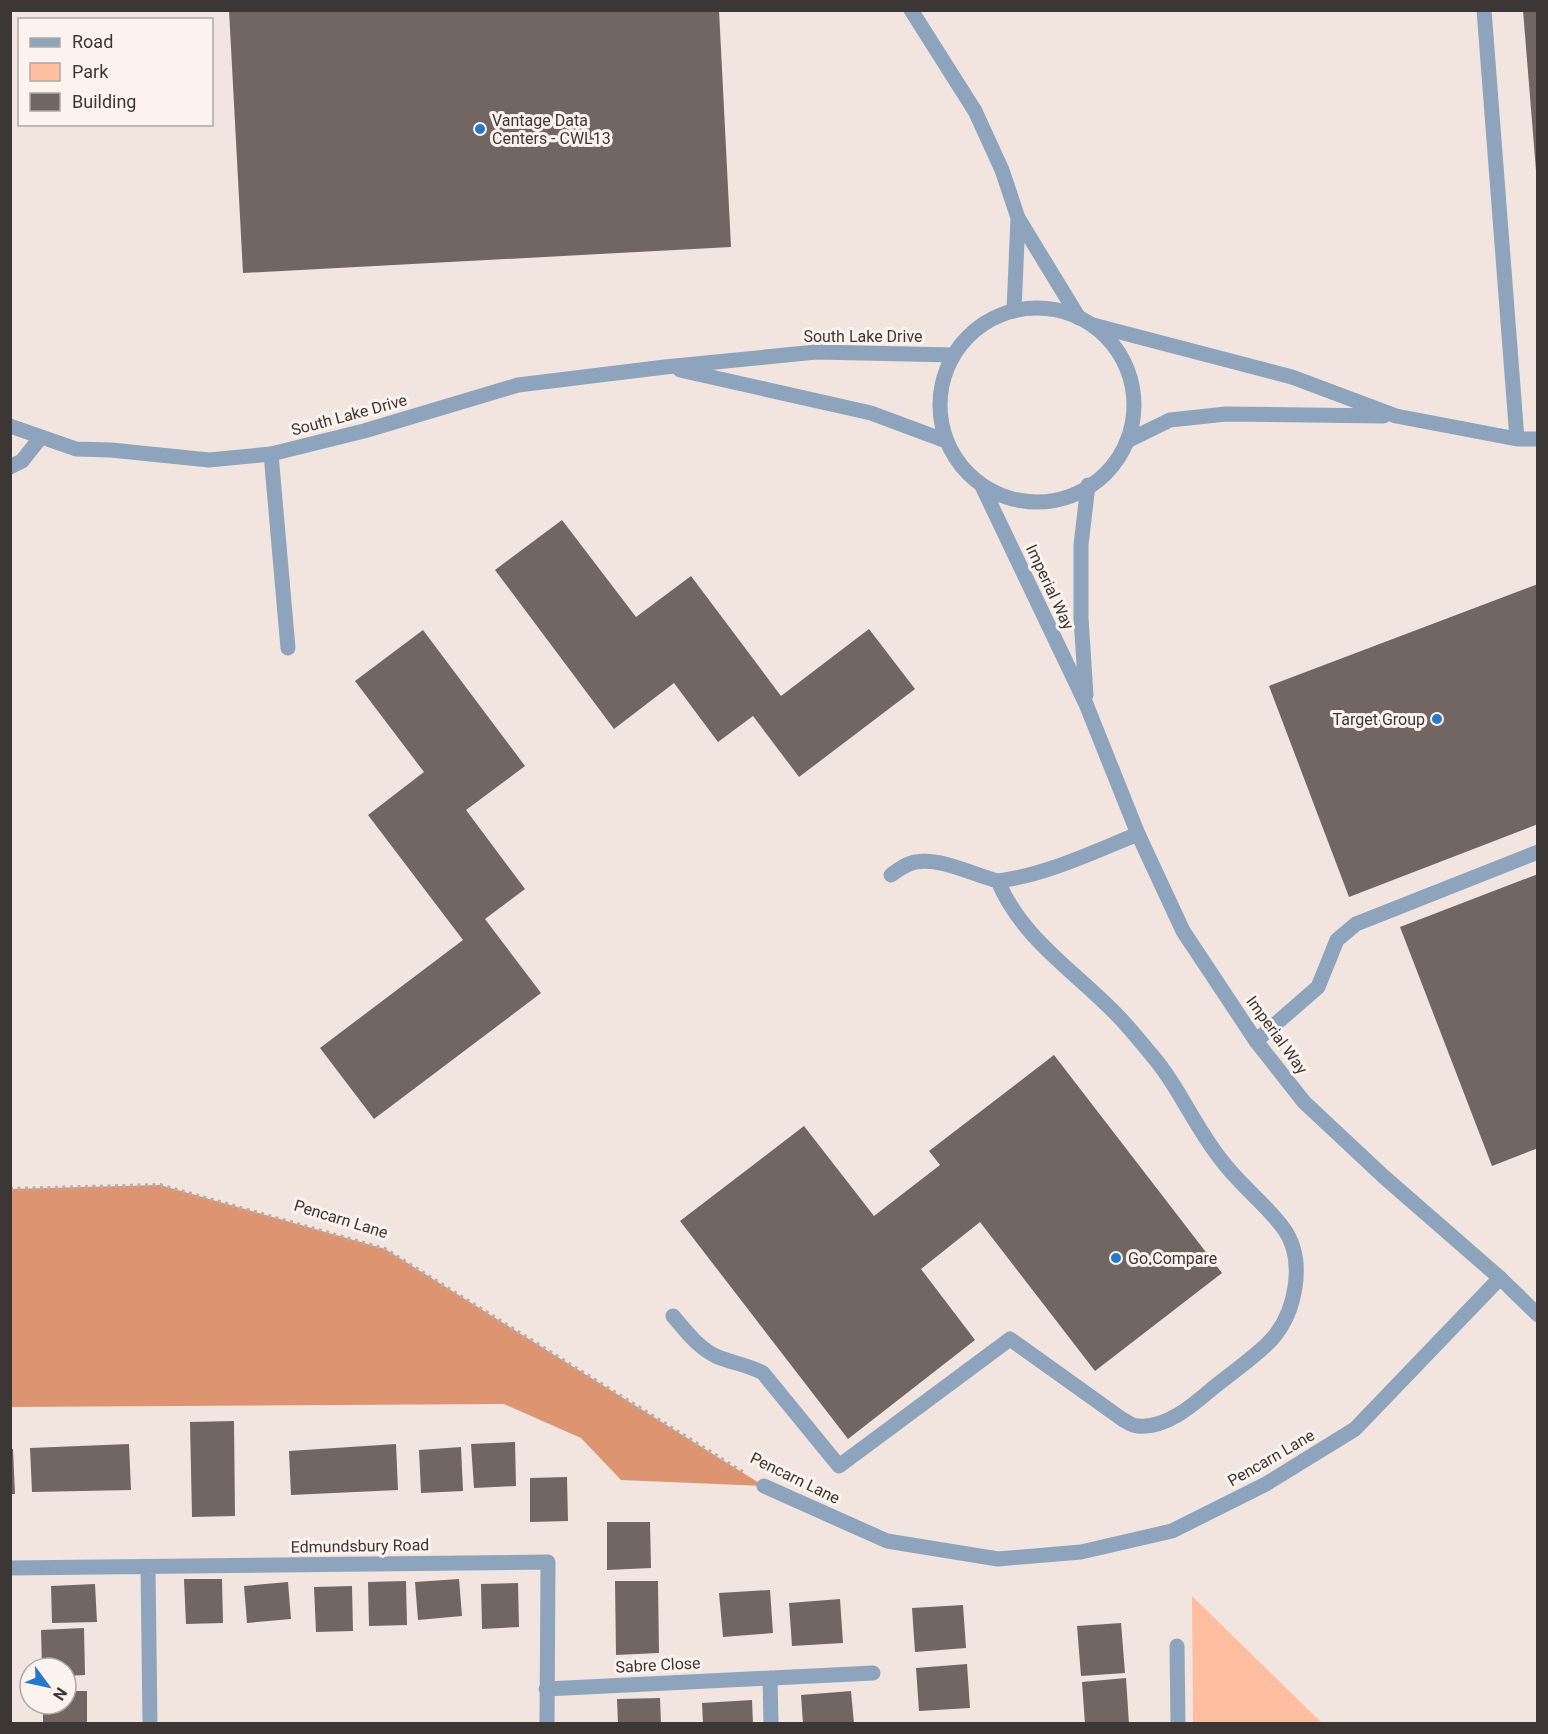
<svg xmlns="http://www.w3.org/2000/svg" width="1548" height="1734" viewBox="0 0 1548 1734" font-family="Roboto,sans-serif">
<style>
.green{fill:#ffbe9f}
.forest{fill:#dc9471}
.building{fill:#716661}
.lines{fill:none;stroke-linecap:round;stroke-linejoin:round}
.path{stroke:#b7aca8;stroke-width:4;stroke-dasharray:3 4.5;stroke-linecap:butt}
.service{stroke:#8ea4bd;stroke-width:15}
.minor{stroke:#8ea4bd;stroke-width:15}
.tertiary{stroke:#8ea4bd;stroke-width:15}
.poi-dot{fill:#2779c8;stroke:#fdf3ee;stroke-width:2}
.labels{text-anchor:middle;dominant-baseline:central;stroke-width:6;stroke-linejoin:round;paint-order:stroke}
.poi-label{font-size:16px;fill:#3c3735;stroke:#fdf3ee;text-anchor:start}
.street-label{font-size:16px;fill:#3c3735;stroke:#fdf3ee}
</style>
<rect width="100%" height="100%" fill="#f2e5df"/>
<path class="green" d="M 1192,1596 L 1322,1723 L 1193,1723 Z"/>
<path class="forest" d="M 160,1185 L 385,1249 L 764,1486 L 621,1480 L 581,1438 L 504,1404 L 11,1407 L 10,1189 Z"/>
<path class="building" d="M 229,10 L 719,10 L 731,247 L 243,273 Z
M 1523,10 L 1538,10 L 1538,171 L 1536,171 Z
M 562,520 L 636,617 L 691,576 L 781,696 L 869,629 L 915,689 L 799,777 L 753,716 L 718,742 L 674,683 L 614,729 L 495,570 Z
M 1538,584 L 1538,824 L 1349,897 L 1269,686 Z
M 423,630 L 525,766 L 466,810 L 525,889 L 485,919 L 541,993 L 374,1119 L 320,1048 L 463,940 L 368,815 L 424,772 L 355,681 Z
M 1538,874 L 1538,1148 L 1492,1166 L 1400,927 Z
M 1054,1055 L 1222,1273 L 1095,1371 L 980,1222 L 921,1269 L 975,1340 L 848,1439 L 680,1221 L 804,1126 L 874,1216 L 940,1165 L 929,1151 Z
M 234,1421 L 235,1516 L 192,1517 L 190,1422 Z
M 515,1442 L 516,1486 L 474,1488 L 471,1444 Z
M 129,1444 L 131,1490 L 32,1492 L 30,1448 Z
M 396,1444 L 398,1490 L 291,1495 L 289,1451 Z
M 461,1447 L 463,1491 L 421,1493 L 419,1450 Z
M 10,1449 L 13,1449 L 15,1494 L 10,1494 Z
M 567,1477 L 568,1521 L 530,1522 L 530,1478 Z
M 607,1522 L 650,1522 L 651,1568 L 607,1570 Z
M 184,1579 L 222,1579 L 223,1623 L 186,1624 Z
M 459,1579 L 462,1616 L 418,1620 L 415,1582 Z
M 406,1581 L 407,1625 L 369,1626 L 368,1582 Z
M 615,1581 L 658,1581 L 659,1653 L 616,1655 Z
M 288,1582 L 291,1619 L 247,1623 L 244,1586 Z
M 518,1583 L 519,1627 L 482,1629 L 481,1584 Z
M 95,1584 L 97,1622 L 52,1623 L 51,1586 Z
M 352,1586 L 353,1631 L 316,1632 L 314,1587 Z
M 770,1590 L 773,1633 L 723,1637 L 719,1593 Z
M 840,1599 L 843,1643 L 792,1646 L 789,1603 Z
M 963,1605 L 966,1648 L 915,1652 L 912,1608 Z
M 1121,1623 L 1125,1673 L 1081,1676 L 1077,1626 Z
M 84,1628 L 85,1675 L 66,1676 L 66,1668 L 42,1668 L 41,1630 Z
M 967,1664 L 970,1708 L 919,1711 L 916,1668 Z
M 1126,1678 L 1129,1724 L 1085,1724 L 1082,1682 Z
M 66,1691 L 87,1691 L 87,1724 L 43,1724 L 43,1704 L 66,1704 Z
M 851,1691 L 854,1724 L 803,1724 L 801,1695 Z
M 660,1698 L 661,1724 L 618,1724 L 617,1699 Z
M 752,1700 L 753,1724 L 703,1724 L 702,1703 Z"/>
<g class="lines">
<path class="path" d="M 10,1189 L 160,1185 L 385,1249 L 744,1473"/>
<path class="service" d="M 1484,10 L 1517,439
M 1093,325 L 1292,377 L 1396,416 L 1517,439 L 1538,439
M 1127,441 L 1170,420 L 1226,414 L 1384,416
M 271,454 L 288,648
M 998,881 C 1046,875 1093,852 1138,834
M 1256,1041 L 1318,987 L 1337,940 L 1356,924 L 1538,852
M 673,1316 C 686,1331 699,1349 718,1357 C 733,1363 748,1365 763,1373 L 839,1466 L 1010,1339 L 1122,1419 C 1127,1422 1132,1426 1138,1426 C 1166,1429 1193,1405 1213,1388 C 1230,1374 1258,1355 1272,1339 C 1296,1312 1306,1260 1284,1229 C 1267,1205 1241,1186 1223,1162 C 1195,1128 1179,1086 1150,1053 C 1139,1040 1129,1027 1117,1015 C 1076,972 1021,938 998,881 C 974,875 940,857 916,862 C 907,863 898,870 891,875
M 764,1486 L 887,1541 L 998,1559 L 1081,1552 L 1172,1531 L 1266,1484 L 1355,1429 L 1500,1278
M 1177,1646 L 1178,1724"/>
<path class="minor" d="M 911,10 L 975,111 L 1002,170 L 1018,218 L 1079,318
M 1014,311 L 1018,218
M 10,467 L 22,461 L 41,437
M 148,1567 L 150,1724
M 10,1568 L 548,1562 L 547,1724
M 770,1678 L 771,1724
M 546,1689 L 873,1673"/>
<path class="tertiary" d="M940 405a97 97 0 1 1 194 0a97 97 0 1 1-194 0Z
M 680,370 L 871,413 L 946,441
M 10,426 L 76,449 L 111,450 L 209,460 L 271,454 L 364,431 L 518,385 L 665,367 L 816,352 L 954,355
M 982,486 L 1086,704 L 1138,834 L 1183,931 L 1256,1041 L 1304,1102 L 1383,1176 L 1500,1278 L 1538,1315
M 1086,695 L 1081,618 L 1081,545 L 1088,485"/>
</g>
<g class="poi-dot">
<circle cx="480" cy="129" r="6"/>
<circle cx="1437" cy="719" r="6"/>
<circle cx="1116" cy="1258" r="6"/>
</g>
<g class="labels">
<g class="poi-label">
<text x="492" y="120">Vantage Data<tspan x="492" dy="18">Centers - CWL13</tspan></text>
<text x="1425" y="719" text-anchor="end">Target Group</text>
<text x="1128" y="1258">Go.Compare</text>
</g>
<g class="street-label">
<text x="863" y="336">South Lake Drive</text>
<text transform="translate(349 415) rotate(-15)">South Lake Drive</text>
<text transform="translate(1050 587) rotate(65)">Imperial Way</text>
<text transform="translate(1277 1035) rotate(54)">Imperial Way</text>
<text transform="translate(341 1219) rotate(17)">Pencarn Lane</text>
<text transform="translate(1271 1458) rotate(-30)">Pencarn Lane</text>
<text transform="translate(795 1478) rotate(26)">Pencarn Lane</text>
<text transform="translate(360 1546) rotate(-1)">Edmundsbury Road</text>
<text transform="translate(658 1665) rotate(-3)">Sabre Close</text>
</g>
</g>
<rect width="1548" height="1734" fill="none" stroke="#3c3735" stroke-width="24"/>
<rect x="18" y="18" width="195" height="108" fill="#fdf3ee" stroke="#b0a8a4" stroke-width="1.5"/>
<rect x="30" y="38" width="30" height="9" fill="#8ea4bd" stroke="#b0a8a4" stroke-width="1.5"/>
<text x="72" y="48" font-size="18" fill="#3c3735">Road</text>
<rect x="30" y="63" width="30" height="18" fill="#ffbe9f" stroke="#b0a8a4" stroke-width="1.5"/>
<text x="72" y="78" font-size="18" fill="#3c3735">Park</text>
<rect x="30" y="93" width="30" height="18" fill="#716661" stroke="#b0a8a4" stroke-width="1.5"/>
<text x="72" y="108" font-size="18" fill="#3c3735">Building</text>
<g transform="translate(48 1686) rotate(123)"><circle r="28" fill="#fdf3ee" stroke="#b0a8a4" stroke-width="1.5"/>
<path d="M0-4.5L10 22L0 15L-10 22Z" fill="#2779c8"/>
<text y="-9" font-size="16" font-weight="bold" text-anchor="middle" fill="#3c3735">N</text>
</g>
</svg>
